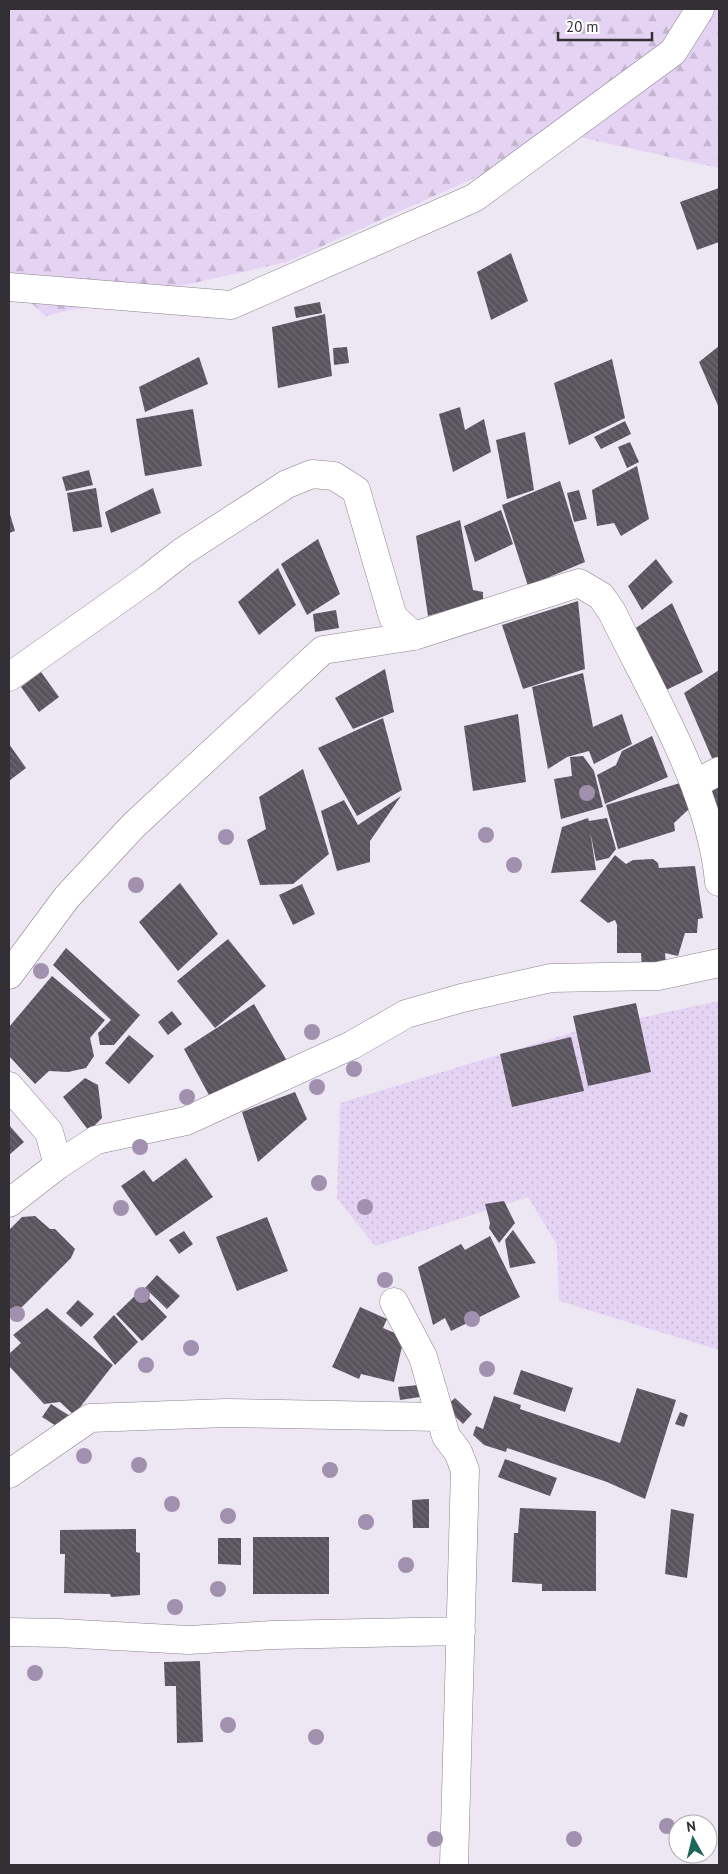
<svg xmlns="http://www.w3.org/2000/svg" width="728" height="1874" viewBox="0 0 728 1874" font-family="'PT Sans',sans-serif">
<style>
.grass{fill:url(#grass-dots)}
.forest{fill:url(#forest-firs)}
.building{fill:url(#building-back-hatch)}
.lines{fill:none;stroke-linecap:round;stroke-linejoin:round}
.minor-casing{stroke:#89838f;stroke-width:29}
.minor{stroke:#fff;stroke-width:28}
.tree{fill:#a290af}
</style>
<defs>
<pattern id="grass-dots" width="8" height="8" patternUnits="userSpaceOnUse" patternTransform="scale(1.25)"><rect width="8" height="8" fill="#e5d3f3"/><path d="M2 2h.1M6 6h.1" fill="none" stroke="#c5b5d1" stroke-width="1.8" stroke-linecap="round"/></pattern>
<pattern id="forest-firs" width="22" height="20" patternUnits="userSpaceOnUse" patternTransform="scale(1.25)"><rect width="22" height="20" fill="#e5d3f3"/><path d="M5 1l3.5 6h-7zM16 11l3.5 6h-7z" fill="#c5b5d1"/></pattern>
<pattern id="building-back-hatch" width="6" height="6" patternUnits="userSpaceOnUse" patternTransform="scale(1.25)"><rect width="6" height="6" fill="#59535e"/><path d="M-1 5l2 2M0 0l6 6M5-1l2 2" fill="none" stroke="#6e6972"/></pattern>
</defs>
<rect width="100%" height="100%" fill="#ede6f3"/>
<path class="grass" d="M 719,1001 L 719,1350 L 559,1301 L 557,1245 L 528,1197 L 375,1246 L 337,1198 L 340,1103 L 574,1032 Z"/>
<path class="forest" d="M 9,9 L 719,9 L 719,168 L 570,135 L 287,262 L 45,316 L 9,281 Z"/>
<path class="building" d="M 719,188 L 719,242 L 697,250 L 680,202 Z
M 511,253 L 528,301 L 491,320 L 477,272 Z
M 320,302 L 322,313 L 296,318 L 294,307 Z
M 325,314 L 332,376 L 278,388 L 272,327 Z
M 719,346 L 719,408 L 699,362 Z
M 347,347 L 349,363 L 334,365 L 333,348 Z
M 199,357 L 208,384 L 145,412 L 139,387 Z
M 612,359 L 625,418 L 569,445 L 554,383 Z
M 460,407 L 465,430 L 484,419 L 491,452 L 453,472 L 439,414 Z
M 193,409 L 202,466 L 145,476 L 136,419 Z
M 625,421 L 631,434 L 601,449 L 594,437 Z
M 525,432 L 534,490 L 507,499 L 496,440 Z
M 630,442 L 639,462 L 627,468 L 618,447 Z
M 637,466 L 649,519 L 621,536 L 614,523 L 597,526 L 592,490 Z
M 89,470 L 93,485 L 66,491 L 62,477 Z
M 560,481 L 585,562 L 528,586 L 502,505 Z
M 96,488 L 102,527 L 73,532 L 67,493 Z
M 153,488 L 161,513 L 111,533 L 105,512 Z
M 579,490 L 587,519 L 574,522 L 567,493 Z
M 501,510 L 513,544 L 475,562 L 464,526 Z
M 9,511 L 15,531 L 9,533 Z
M 460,520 L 473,590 L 483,592 L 483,600 L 428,616 L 416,536 Z
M 318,539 L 340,594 L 307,615 L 281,564 Z
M 656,559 L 673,582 L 642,610 L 628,586 Z
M 278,568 L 296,605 L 259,635 L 238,602 Z
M 578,601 L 585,669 L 523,689 L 502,625 Z
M 672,603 L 703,672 L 656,695 L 630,632 Z
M 336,610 L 339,628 L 315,632 L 313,614 Z
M 385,669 L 394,712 L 353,729 L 335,698 Z
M 719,670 L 719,759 L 714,763 L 684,693 Z
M 41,672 L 59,697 L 39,712 L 21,687 Z
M 583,673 L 593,727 L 622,714 L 632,744 L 594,764 L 589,751 L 567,757 L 548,769 L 532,687 Z
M 518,714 L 526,782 L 473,791 L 464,726 Z
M 383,718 L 402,790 L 357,816 L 318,748 Z
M 652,736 L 668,777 L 605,804 L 597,775 L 616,765 L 622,751 Z
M 9,744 L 26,768 L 9,781 Z
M 583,756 L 594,771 L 603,807 L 561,819 L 554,779 L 572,776 L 570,757 Z
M 303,769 L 329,854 L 293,884 L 260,885 L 247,840 L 266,829 L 259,797 Z
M 687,781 L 689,809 L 674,823 L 675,831 L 618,849 L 606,805 Z
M 719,783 L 719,823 L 704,788 Z
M 401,796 L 370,841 L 370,862 L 337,871 L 321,811 L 344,800 L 358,825 Z
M 588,818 L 589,821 L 607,818 L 616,849 L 609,858 L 596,861 L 590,831 L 596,870 L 551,873 L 562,827 Z
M 615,855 L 626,864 L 633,860 L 653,859 L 658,863 L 659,868 L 695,866 L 703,918 L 698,919 L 697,933 L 685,933 L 678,956 L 665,953 L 666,964 L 642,967 L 641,953 L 617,953 L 617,925 L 615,920 L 608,923 L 580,901 Z
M 180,883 L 218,934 L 178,971 L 139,922 Z
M 302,884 L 315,914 L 293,925 L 279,895 Z
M 228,939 L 266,986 L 215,1028 L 177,981 Z
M 66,948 L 140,1015 L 114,1045 L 100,1045 L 98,1033 L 111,1020 L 53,965 Z
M 52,976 L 105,1020 L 90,1038 L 94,1056 L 86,1068 L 68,1072 L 49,1071 L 35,1084 L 9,1056 L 9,1027 Z
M 636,1003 L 651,1072 L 588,1086 L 573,1016 Z
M 254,1004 L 290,1066 L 210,1097 L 184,1049 Z
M 172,1011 L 182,1024 L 168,1035 L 158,1022 Z
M 129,1035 L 154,1056 L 129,1084 L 105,1063 Z
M 571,1037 L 584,1091 L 512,1107 L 500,1054 Z
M 85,1078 L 98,1085 L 102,1118 L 89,1131 L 63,1097 Z
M 295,1092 L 307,1119 L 258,1162 L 242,1112 Z
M 9,1125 L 24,1142 L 9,1155 Z
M 186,1158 L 213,1197 L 156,1236 L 121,1186 L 144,1170 L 153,1182 Z
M 504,1201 L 515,1223 L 499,1243 L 489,1228 L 490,1223 L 485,1204 Z
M 35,1216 L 50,1229 L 55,1229 L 75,1249 L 71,1258 L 19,1310 L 10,1309 L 9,1230 L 22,1217 Z
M 267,1217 L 288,1271 L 237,1291 L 216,1237 Z
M 513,1230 L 536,1263 L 510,1268 L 505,1240 Z
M 184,1231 L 193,1244 L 179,1254 L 169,1240 Z
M 490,1236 L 520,1297 L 451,1331 L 445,1318 L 433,1325 L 418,1267 L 461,1244 L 465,1250 Z
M 157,1275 L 180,1296 L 167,1309 L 145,1288 Z
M 141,1290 L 167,1317 L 142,1341 L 116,1314 Z
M 78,1300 L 94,1314 L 81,1327 L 66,1313 Z
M 360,1307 L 387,1319 L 383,1328 L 404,1337 L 394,1382 L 361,1374 L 359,1379 L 332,1367 Z
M 47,1308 L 113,1365 L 74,1415 L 60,1402 L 44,1404 L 9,1366 L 9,1354 L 21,1343 L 13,1335 Z
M 114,1315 L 138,1342 L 115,1365 L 93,1337 Z
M 521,1370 L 573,1388 L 565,1412 L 513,1394 Z
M 419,1385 L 420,1397 L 400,1400 L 398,1387 Z
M 637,1388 L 676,1400 L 645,1499 L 607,1482 L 507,1448 L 506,1452 L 484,1445 L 473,1435 L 476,1426 L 483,1429 L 494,1396 L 521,1405 L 520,1409 L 620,1443 Z
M 455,1398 L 472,1414 L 463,1424 L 445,1407 Z
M 51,1404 L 70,1416 L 61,1429 L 42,1417 Z
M 680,1412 L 688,1415 L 684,1427 L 675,1424 Z
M 505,1459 L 557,1478 L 550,1496 L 498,1477 Z
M 429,1499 L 429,1528 L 413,1528 L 412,1500 Z
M 520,1508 L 596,1511 L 596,1591 L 542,1591 L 542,1584 L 512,1582 L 514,1533 L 518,1533 Z
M 671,1509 L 694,1514 L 687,1578 L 665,1574 Z
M 136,1529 L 136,1552 L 140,1553 L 140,1595 L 111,1597 L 110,1594 L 64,1593 L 65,1554 L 60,1554 L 60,1530 Z
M 253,1537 L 329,1537 L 329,1594 L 253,1594 Z
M 218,1538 L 241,1538 L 241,1565 L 218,1564 Z
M 200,1661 L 203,1742 L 177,1743 L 176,1686 L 165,1686 L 164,1662 Z"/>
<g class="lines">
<defs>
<path id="minor" d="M 9,287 L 231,305 L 474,198 L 673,52 L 700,9
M 9,677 L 149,578 L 182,552 L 287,484 L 312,474 L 334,476 L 356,490 L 393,617 L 414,636
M 695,784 L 719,771
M 9,975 L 67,897 L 134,825 L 323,650 L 414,636 L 579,583 L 601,596 L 612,612 C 652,694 711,791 719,882
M 9,1086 L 49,1132 L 58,1165
M 9,1203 L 58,1165 L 96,1140 L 186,1121 L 352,1045 L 406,1014 L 462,998 L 551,978 L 658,976 L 719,963
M 394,1302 L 423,1357 L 446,1436 L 458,1452 L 465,1470 L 454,1865
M 9,1474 L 90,1418 L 226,1413 L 440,1417
M 9,1632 L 59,1633 L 189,1640 L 273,1635 L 461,1631"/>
</defs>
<use href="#minor" class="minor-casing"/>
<use href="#minor" class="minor"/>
</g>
<g class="tree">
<circle cx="587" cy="793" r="8"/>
<circle cx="486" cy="835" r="8"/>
<circle cx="226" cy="837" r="8"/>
<circle cx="514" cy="865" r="8"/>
<circle cx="136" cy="885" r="8"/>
<circle cx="41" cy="971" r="8"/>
<circle cx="312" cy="1032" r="8"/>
<circle cx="354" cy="1069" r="8"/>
<circle cx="317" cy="1087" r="8"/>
<circle cx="187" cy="1097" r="8"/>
<circle cx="140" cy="1147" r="8"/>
<circle cx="319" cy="1183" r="8"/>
<circle cx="365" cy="1207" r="8"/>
<circle cx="121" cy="1208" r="8"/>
<circle cx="385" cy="1280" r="8"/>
<circle cx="142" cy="1295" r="8"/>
<circle cx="17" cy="1314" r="8"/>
<circle cx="472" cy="1319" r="8"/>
<circle cx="191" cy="1348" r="8"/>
<circle cx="146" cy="1365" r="8"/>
<circle cx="487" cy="1369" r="8"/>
<circle cx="84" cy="1456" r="8"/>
<circle cx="139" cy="1465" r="8"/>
<circle cx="330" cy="1470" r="8"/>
<circle cx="172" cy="1504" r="8"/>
<circle cx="228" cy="1516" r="8"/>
<circle cx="366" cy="1522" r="8"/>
<circle cx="406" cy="1565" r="8"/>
<circle cx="218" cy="1589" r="8"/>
<circle cx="175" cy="1607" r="8"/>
<circle cx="35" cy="1673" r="8"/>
<circle cx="228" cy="1725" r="8"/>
<circle cx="316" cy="1737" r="8"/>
<circle cx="667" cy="1826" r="8"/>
<circle cx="435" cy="1839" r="8"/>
<circle cx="574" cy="1839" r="8"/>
</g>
<rect width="728" height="1874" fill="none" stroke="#333035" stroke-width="20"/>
<g transform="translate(693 1839) rotate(352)"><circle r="24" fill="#ffffff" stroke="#adacae"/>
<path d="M0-4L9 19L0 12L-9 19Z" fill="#1e665a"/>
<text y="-8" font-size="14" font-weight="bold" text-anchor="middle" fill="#333035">N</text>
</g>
<path d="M558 32v8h94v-8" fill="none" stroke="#333035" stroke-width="2.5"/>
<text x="566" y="32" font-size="15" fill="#333035" stroke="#ffffff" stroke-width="4" paint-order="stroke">20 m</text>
</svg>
